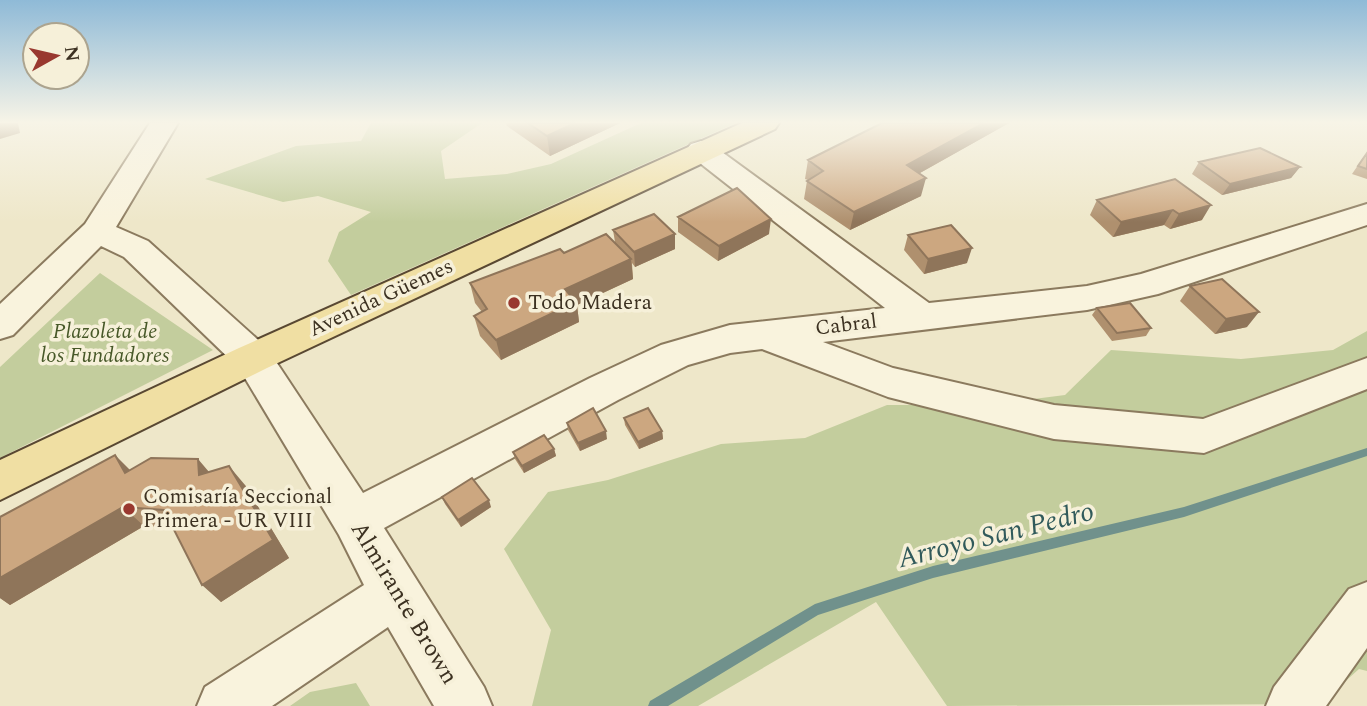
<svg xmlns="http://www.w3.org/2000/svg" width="1367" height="706" viewBox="0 0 1367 706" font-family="Spectral,serif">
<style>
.green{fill:#c3cd9d}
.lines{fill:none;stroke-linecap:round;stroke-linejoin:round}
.stream{fill:#70918c;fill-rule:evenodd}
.minor-casing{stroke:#8b7a5e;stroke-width:4}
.major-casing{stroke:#594832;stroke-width:4}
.minor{fill:#f9f3dd;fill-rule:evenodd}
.major{fill:#f0dfa3;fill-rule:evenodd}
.wall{fill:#af906e}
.shaded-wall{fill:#8f755a}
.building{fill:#cca780;stroke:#8f755a;stroke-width:2}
.poi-dot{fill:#99382f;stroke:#f6f0d9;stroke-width:2.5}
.labels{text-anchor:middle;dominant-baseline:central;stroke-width:7;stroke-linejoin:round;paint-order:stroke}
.street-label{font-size:21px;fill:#3c3121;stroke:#f6f0d9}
.poi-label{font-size:21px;fill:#3c3121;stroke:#f6f0d9;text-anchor:start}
.park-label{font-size:21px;font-style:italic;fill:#475828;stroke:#f6f0d9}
.near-street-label{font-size:24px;fill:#3c3121;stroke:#f6f0d9}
.near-water-label{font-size:28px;font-style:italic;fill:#315a5b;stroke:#f6f0d9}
</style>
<rect width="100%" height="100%" fill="#eee7c9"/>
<path class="green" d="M 371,123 L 482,123 L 441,151 L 445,179 L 507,174 L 551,164 L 641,123 L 736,123 L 351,295 L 328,261 L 339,232 L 371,212 L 318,196 L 283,202 L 205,179 L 296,146 L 361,141 Z
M 100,273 L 213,350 L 0,458 L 0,367 Z
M 1367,331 L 1367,671 L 1359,669 L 1320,704 L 947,706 L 876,602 L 698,706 L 532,706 L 551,630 L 504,549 L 548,492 L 608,480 L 721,444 L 805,438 L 887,405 L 985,405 L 1065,395 L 1111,350 L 1241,359 L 1333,350 Z
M 356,683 L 370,706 L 290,706 L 310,692 Z"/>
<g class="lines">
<path class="stream" d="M 1367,448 L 1367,456 L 1184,517 L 933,578 L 818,615 L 668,706 L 648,706 L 650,701 L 815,604 L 933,566 L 1184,507 Z"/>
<defs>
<path id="minor" d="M 150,123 L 178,123 L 116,227 L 148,241 L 267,348 L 363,493 L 590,378 L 661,345 L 730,325 L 885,308 L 691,156 L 686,150 L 691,144 L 701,141 L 711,144 L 929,303 L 1087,286 L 1141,274 L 1367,204 L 1367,225 L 1158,294 L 1087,310 L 823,342 L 893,368 L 1054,405 L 1203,419 L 1367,358 L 1367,389 L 1204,453 L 1054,439 L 888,397 L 762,349 L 730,353 L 688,365 L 618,400 L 384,528 L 484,687 L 492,706 L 434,706 L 388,627 L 272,706 L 197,706 L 205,687 L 364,585 L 339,535 L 239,368 L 124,257 L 101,246 L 13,335 L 0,339 L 0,304 L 85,224 Z
M 1367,582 L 1367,648 L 1326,706 L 1266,706 L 1274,687 L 1349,589 Z"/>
<path id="major" d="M 742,123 L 779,123 L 775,129 L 267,368 L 0,500 L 0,460 L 239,348 Z"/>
</defs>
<use href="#minor" class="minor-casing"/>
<use href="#major" class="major-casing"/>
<use href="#minor" class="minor"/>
<use href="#major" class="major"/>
</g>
<path class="wall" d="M 506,123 L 620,123 L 550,156 L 507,126 Z
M 882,123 L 1009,123 L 920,173 L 921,196 L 850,230 L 804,199 L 807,181 L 808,180 L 805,179 L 808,160 Z
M 1367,152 L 1367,179 L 1352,174 Z
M 1199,162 L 1300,167 L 1291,178 L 1222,195 L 1192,174 Z
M 1175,179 L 1202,220 L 1170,229 L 1164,225 L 1113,237 L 1090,215 L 1097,200 Z
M 678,217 L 769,234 L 718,261 L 678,232 Z
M 613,230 L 675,249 L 635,267 L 632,263 L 633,279 L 577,305 L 579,322 L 501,360 L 480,336 L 474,316 L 482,312 L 475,303 L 470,283 L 564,253 L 615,242 Z
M 908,235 L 967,263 L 924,274 L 904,250 Z
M 1190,286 L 1247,327 L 1215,334 L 1180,301 Z
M 1097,308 L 1151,328 L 1146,336 L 1112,341 L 1092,315 Z
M 624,418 L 662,431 L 663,439 L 639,449 L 625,425 Z
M 567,423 L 607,439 L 580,451 L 568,430 Z
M 554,449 L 556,456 L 524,473 L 515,459 L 513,452 Z
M 130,470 L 209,472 L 245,485 L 289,558 L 221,602 L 173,528 L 144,526 L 10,605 L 0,598 L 0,517 Z
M 442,497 L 491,507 L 461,527 L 445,504 Z"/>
<path class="shaded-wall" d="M 0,123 L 18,123 L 20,133 L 0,139 Z
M 575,123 L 620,123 L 550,156 L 547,136 Z
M 984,123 L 1009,123 L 902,183 L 907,165 Z
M 1300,167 L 1291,178 L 1222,195 L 1230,184 Z
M 926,178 L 921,196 L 850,230 L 854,212 Z
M 1211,205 L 1202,220 L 1170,229 L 1179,214 Z
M 1173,210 L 1164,225 L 1113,237 L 1121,222 Z
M 771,219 L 769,234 L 718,261 L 719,246 Z
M 675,234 L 675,249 L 635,267 L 634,252 Z
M 972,248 L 967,263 L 924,274 L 928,259 Z
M 631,259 L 633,279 L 577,305 L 579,322 L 501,360 L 496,340 L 565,289 Z
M 1259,312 L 1247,327 L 1215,334 L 1226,319 Z
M 606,431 L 607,439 L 580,451 L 578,443 Z
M 662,431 L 663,439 L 639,449 L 638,442 Z
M 554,449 L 556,456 L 524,473 L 522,466 Z
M 115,455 L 135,475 L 125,473 Z
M 198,459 L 215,479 L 199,475 Z
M 229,466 L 245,485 L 289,558 L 221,602 L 202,585 Z
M 489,500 L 491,507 L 461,527 L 458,520 Z
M 123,507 L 144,526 L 10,605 L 0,598 L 0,578 Z"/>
<path class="building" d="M 528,123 L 575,123 L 547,136 Z
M 882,123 L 984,123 L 907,165 L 926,178 L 854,212 L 807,181 L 823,171 L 808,160 Z
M 1260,148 L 1300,167 L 1230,184 L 1199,162 Z
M 1367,153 L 1367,169 L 1358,166 Z
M 1175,179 L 1211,205 L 1179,214 L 1173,210 L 1121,222 L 1097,200 Z
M 737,188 L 771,219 L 719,246 L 678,217 Z
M 654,214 L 675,234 L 634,252 L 613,230 Z
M 951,225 L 972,248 L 928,259 L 908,235 Z
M 606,234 L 631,259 L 565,289 L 576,302 L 496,340 L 474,316 L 487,309 L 470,283 L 560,249 L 564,253 Z
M 1222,279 L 1259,312 L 1226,319 L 1190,286 Z
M 1130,303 L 1151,328 L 1117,333 L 1097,308 Z
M 593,408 L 606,431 L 578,443 L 567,423 Z
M 648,408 L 662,431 L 638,442 L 624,418 Z
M 544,435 L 554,449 L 522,466 L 513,452 Z
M 115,455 L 125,473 L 151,458 L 198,459 L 199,475 L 229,466 L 273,540 L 202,585 L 164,510 L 123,507 L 0,578 L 0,517 Z
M 472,478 L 489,500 L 458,520 L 442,497 Z"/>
<linearGradient id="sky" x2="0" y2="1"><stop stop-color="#8fbad7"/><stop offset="0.55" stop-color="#f7f4e7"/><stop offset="1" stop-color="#f7f4e7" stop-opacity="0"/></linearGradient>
<rect width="1367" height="222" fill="url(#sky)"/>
<g class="poi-dot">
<circle cx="514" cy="303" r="7"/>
<circle cx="129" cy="509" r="7"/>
</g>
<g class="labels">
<g class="street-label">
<text transform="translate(381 298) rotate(-25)">Avenida Güemes</text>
<text transform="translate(846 325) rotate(-7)">Cabral</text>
</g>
<g class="poi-label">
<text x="528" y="303">Todo Madera</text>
<text x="143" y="497">Comisaría Seccional<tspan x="143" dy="24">Primera - UR VIII</tspan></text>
</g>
<g class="park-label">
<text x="105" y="332">Plazoleta de<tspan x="105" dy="24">los Fundadores</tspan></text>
</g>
<g class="near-street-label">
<text transform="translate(404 603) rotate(59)">Almirante Brown</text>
</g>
<g class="near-water-label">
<text transform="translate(996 535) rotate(-14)">Arroyo San Pedro</text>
</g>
</g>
<g transform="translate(56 56) rotate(82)"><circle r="33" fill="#f6f0d9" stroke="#aca48f" stroke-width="2"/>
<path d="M0-5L12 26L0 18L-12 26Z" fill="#99382f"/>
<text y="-10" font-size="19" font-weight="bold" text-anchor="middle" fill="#3c3121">N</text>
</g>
</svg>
